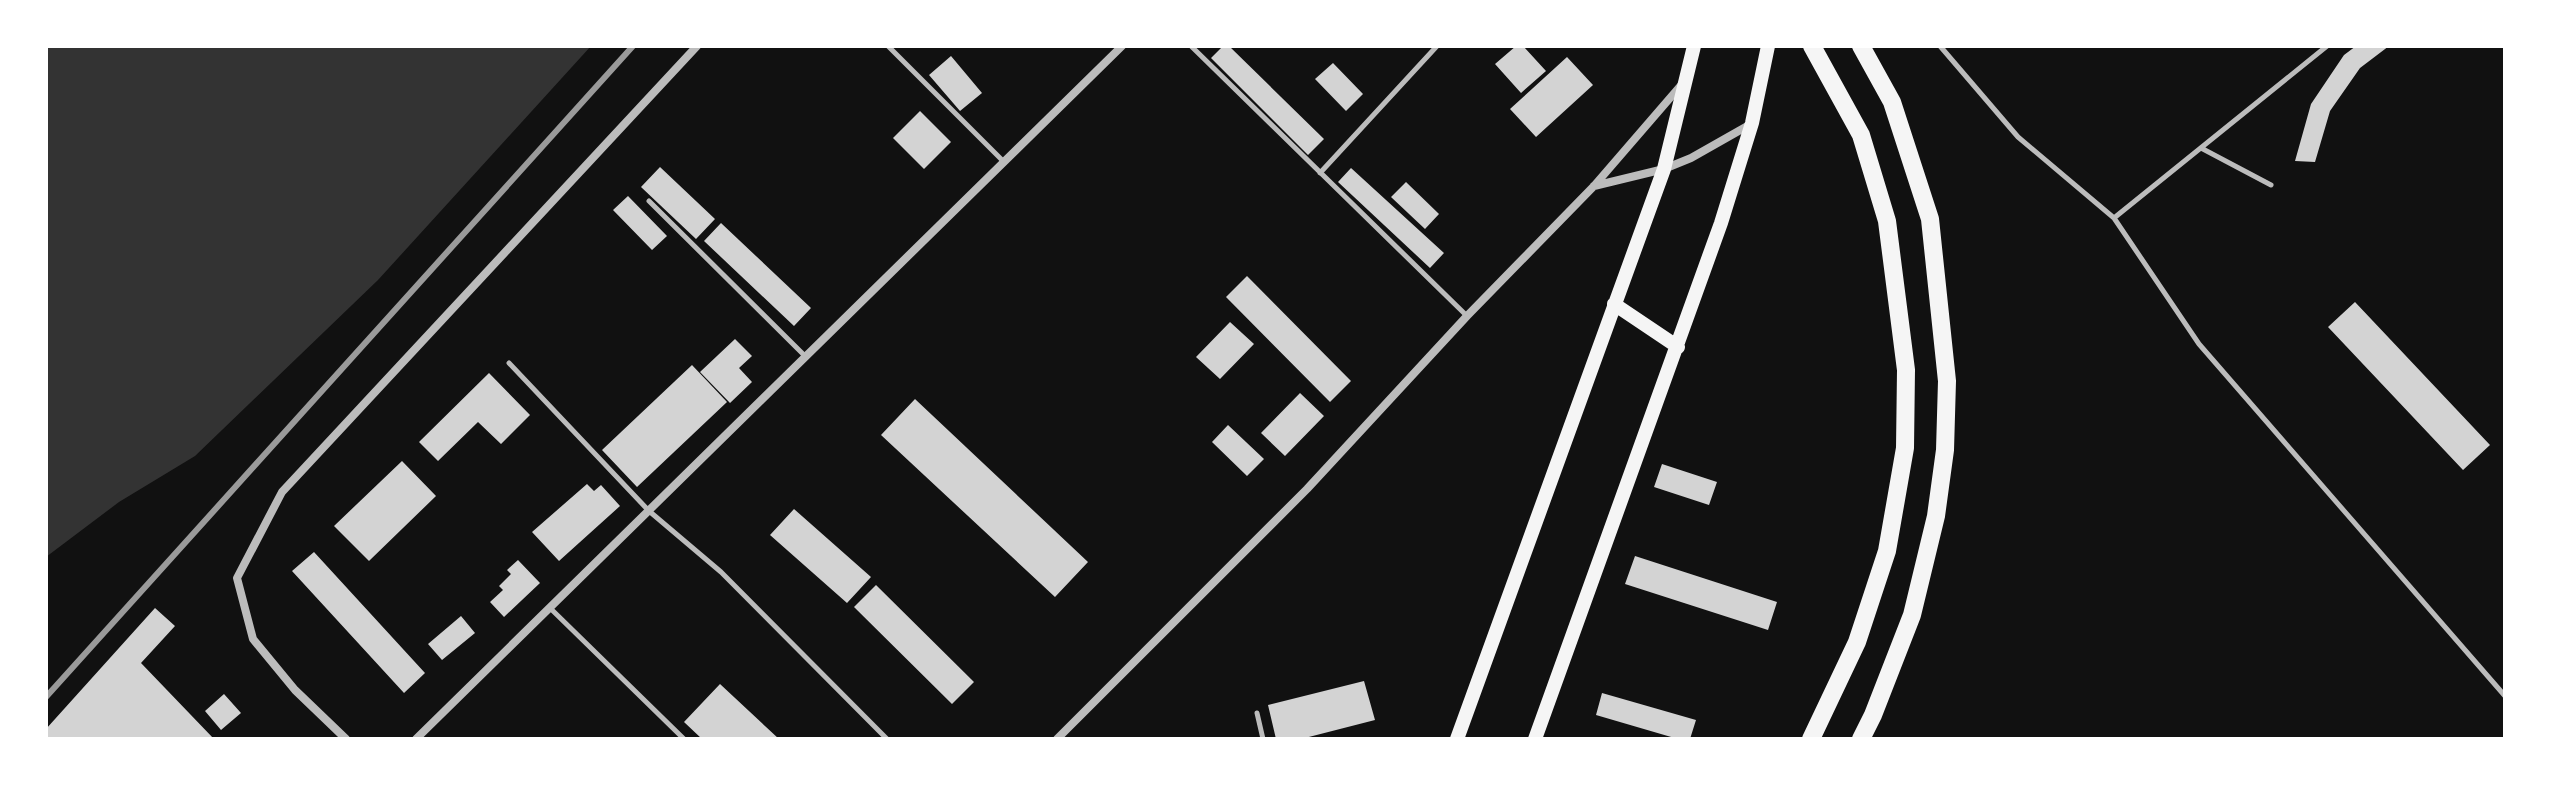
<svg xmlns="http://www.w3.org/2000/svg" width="2551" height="785" viewBox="0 0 2551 785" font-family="'Fira Sans Condensed',sans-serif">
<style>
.water{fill:#333}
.building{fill:#d3d3d3}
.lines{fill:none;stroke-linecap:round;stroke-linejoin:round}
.service{stroke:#bcbcbc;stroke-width:5}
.minor{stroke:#bcbcbc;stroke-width:8}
.secondary{stroke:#f5f5f5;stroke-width:14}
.trunk{stroke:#f5f5f5;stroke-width:18}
.rail{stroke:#9a9a9a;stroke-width:6}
</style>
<rect width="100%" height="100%" fill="#111"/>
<path class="water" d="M 46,46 L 591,46 L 378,280 L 195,456 L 119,502 L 46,557 Z"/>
<path class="building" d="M 1223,46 L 1229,46 L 1324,139 L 1308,155 L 1211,58 Z
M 1516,46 L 1523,46 L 1546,71 L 1521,93 L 1495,64 Z
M 2356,46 L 2389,46 L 2360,68 L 2330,111 L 2315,162 L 2295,161 L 2311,104 L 2344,55 Z
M 951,56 L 982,93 L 960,111 L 929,75 Z
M 1567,57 L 1593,85 L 1536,137 L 1510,109 Z
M 1333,63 L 1363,94 L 1346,111 L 1315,79 Z
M 920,111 L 951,142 L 924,169 L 893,138 Z
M 660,167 L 715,219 L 696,239 L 641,187 Z
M 1351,168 L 1444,253 L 1430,268 L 1338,182 Z
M 1406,182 L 1439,214 L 1425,229 L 1391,197 Z
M 628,196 L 667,236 L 652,250 L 613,210 Z
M 721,223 L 811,308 L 794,326 L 704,241 Z
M 1247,276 L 1351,381 L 1330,402 L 1226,297 Z
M 2355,302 L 2490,445 L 2463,470 L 2328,327 Z
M 1230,322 L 1254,344 L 1220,379 L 1196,357 Z
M 735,339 L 752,356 L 739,368 L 752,382 L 730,403 L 700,372 Z
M 692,365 L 727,402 L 637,487 L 602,450 Z
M 489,373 L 530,415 L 501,444 L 478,422 L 438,461 L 419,442 Z
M 1300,393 L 1324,416 L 1285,456 L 1261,433 Z
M 915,399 L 1088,562 L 1055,597 L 881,435 Z
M 1228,425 L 1264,459 L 1247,476 L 1212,442 Z
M 402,461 L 436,496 L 369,561 L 334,526 Z
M 1662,464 L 1717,482 L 1709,505 L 1654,487 Z
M 587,484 L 594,491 L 601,485 L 620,506 L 559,561 L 532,532 Z
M 794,509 L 871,577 L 847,603 L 770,535 Z
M 314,552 L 425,673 L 404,693 L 292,571 Z
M 1635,556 L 1777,602 L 1768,630 L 1625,584 Z
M 518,560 L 540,583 L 504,617 L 490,602 L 503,590 L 499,586 L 511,574 L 507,570 Z
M 876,585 L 974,682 L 952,704 L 854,607 Z
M 155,608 L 175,626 L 141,663 L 214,739 L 46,739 L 46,729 Z
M 461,616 L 475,633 L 442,660 L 428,644 Z
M 1364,681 L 1375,720 L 1301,739 L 1276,739 L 1268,705 Z
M 720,684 L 779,739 L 702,739 L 684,722 Z
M 1602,693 L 1696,720 L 1690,739 L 1678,739 L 1596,715 Z
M 224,694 L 241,713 L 221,730 L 205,711 Z"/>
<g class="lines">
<path class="service" d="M 888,46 L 1004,162
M 1191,46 L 1467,316
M 1940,46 L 2018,137 L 2114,218 L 2199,344 L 2505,696
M 2201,148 L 2271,185
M 1320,173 L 1437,46
M 649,201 L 806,357
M 2114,218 L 2327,46
M 509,363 L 649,511 L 721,572 L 887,739
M 550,608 L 684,739
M 1257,713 L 1263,739"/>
<path class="minor" d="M 1594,186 L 1664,169 L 1691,158 L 1751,124
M 346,739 L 295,690 L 253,639 L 237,578 L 282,492 L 697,46
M 416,739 L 1122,46
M 1057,739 L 1307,489 L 1467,316 L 1594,186 L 1683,83"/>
<path class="secondary" d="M 1614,304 L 1678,347
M 1457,739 L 1664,169 L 1694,46
M 1535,739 L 1721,223 L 1752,123 L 1768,46"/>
<path class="trunk" d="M 1811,739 L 1857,642 L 1887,551 L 1905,448 L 1906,370 L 1887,221 L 1861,135 L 1812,46
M 1861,739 L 1873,715 L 1912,615 L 1936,516 L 1945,450 L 1947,381 L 1930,219 L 1892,102 L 1861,46"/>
<path class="rail" d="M 46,697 L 633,46"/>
</g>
<rect width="2551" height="785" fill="none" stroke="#ffffff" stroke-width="96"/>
</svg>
